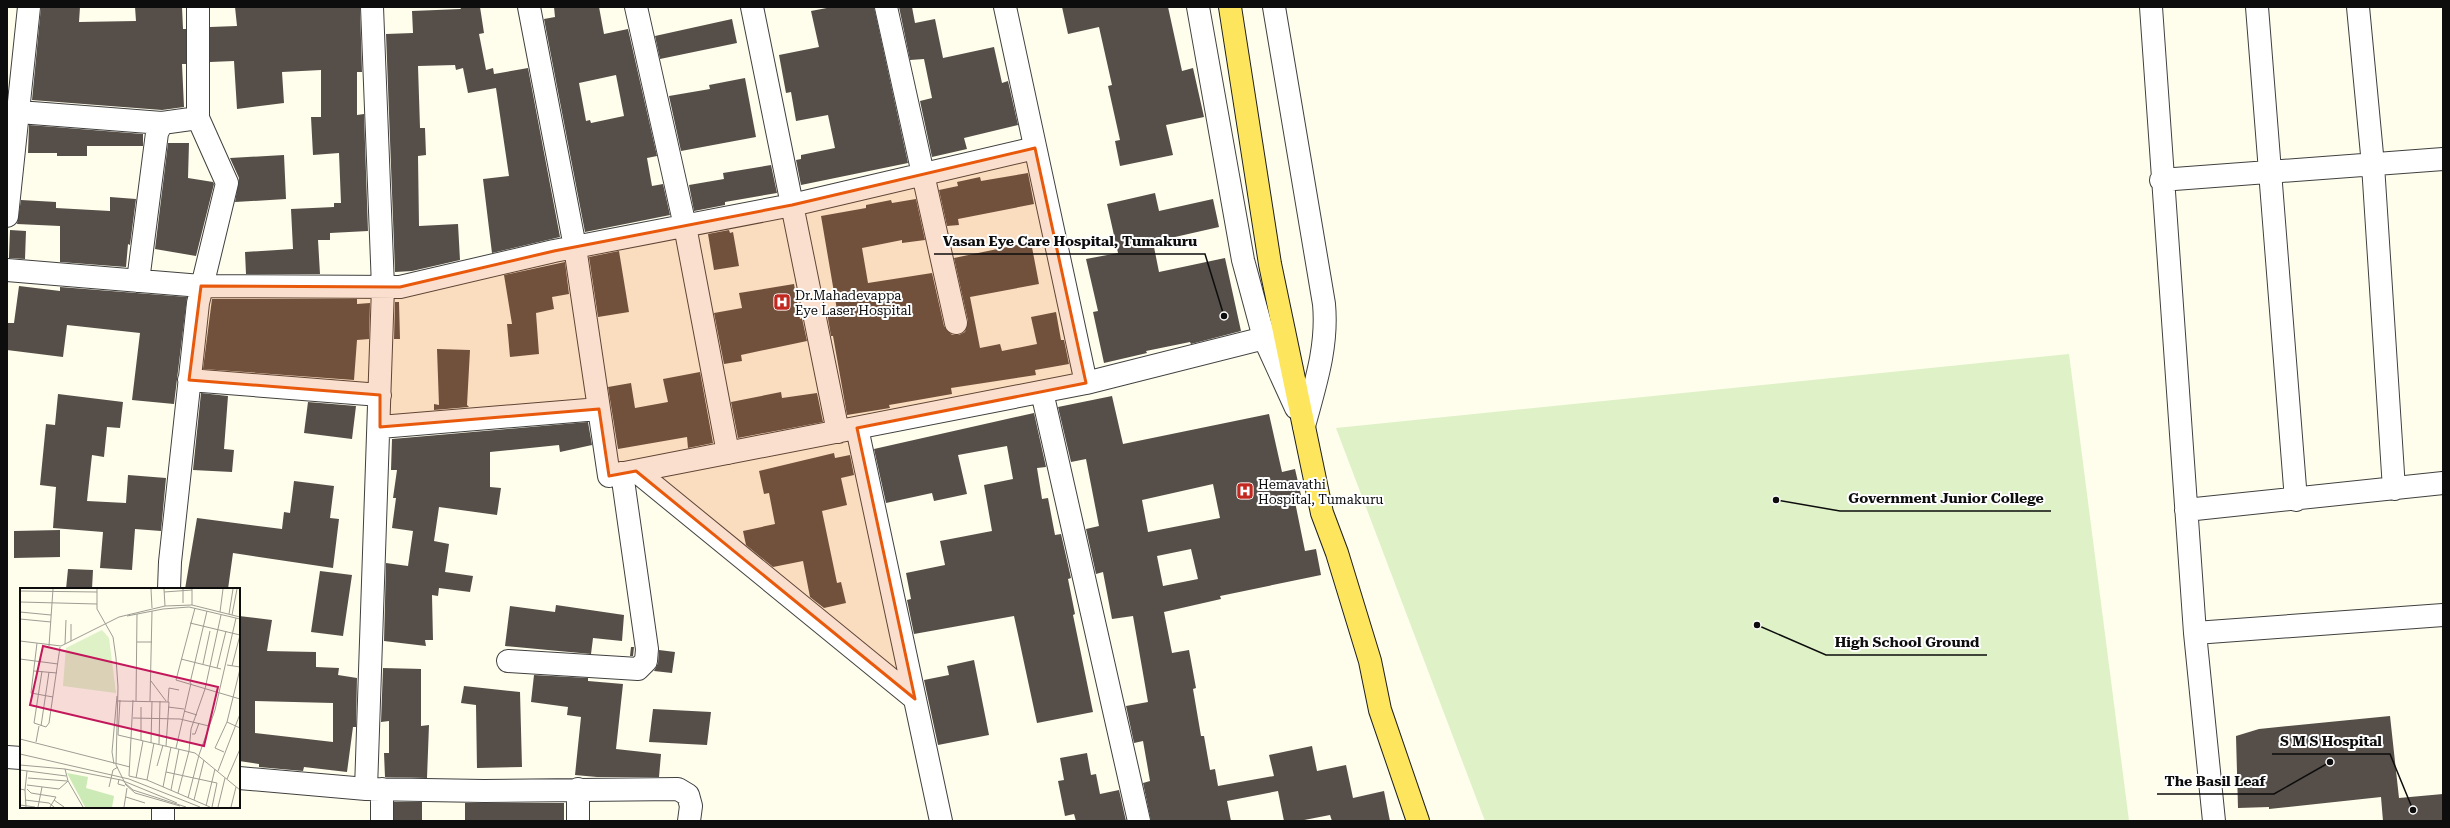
<svg xmlns="http://www.w3.org/2000/svg" width="2450" height="828" viewBox="0 0 2450 828" font-family="'Roboto Serif',serif">
<style>
.pitch{fill:#def1c7}
.building{fill:#564f49;fill-rule:evenodd}
.lines{fill:none;stroke-linecap:round;stroke-linejoin:round}
.minor-casing{stroke:#404040;stroke-width:24}
.major-casing{stroke:#1e1e1e;stroke-width:24}
.minor{stroke:#fff;stroke-width:22}
.major{stroke:#fde65e;stroke-width:22}
.marked{fill:#e8590c;fill-opacity:0.2;stroke:#e8590c;stroke-width:3;stroke-linejoin:round}
.labels{text-anchor:middle;dominant-baseline:central;stroke-width:4;stroke-linejoin:round;paint-order:stroke}
.poi-label{font-size:13px;fill:#0d0d0d;stroke:#fff;text-anchor:start}
.inset-road{fill:none;stroke:#9e9d93;stroke-width:1}
.view{fill:#c2185b;fill-opacity:0.15;stroke:#c2185b;stroke-width:2}
.inset-edge{fill:none;stroke:#0d0d0d;stroke-width:2}
.leader{fill:none;stroke:#0d0d0d;stroke-width:1.5}
.callout-dot{fill:#0d0d0d;stroke:#fff;stroke-width:1.5}
.callout-label{font-size:14px;text-anchor:middle;font-weight:bold;fill:#0d0d0d;stroke:#fff;stroke-width:4;stroke-linejoin:round;paint-order:stroke}
</style>
<rect width="100%" height="100%" fill="#fffdec"/>
<path class="pitch" d="M 2069,354 L 2129,821 L 1485,821 L 1336,428 Z"/>
<path class="building" d="M 41,7 L 80,7 L 79,22 L 136,21 L 135,7 L 182,7 L 183,29 L 186,29 L 186,64 L 182,64 L 184,107 L 162,110 L 32,100 Z
M 235,7 L 360,7 L 362,72 L 357,72 L 357,115 L 364,114 L 368,231 L 330,233 L 330,240 L 318,240 L 320,274 L 246,274 L 245,252 L 293,249 L 291,209 L 334,207 L 334,203 L 341,203 L 339,153 L 313,155 L 311,117 L 321,117 L 321,70 L 282,72 L 284,103 L 237,109 L 234,61 L 210,62 L 210,27 L 237,26 Z
M 460,7 L 480,7 L 484,33 L 479,34 L 486,70 L 493,68 L 494,74 L 528,68 L 560,237 L 492,253 L 483,179 L 509,176 L 496,88 L 468,93 L 463,68 L 456,70 L 455,65 L 418,66 L 420,128 L 425,128 L 426,155 L 418,156 L 419,226 L 458,224 L 460,260 L 412,271 L 395,272 L 386,34 L 413,33 L 412,11 L 461,9 Z
M 554,7 L 599,7 L 604,34 L 628,29 L 657,156 L 647,158 L 652,186 L 663,184 L 670,215 L 585,232 L 544,19 L 555,17 ZM 616,75 L 624,116 L 591,123 L 590,120 L 586,121 L 579,83 Z
M 832,7 L 874,7 L 908,163 L 801,185 L 796,160 L 801,159 L 801,155 L 835,148 L 828,115 L 796,121 L 791,92 L 786,93 L 779,55 L 819,47 L 811,11 Z
M 899,7 L 912,7 L 915,23 L 935,19 L 943,58 L 994,47 L 1002,83 L 1008,81 L 1018,125 L 964,138 L 967,149 L 932,157 L 920,101 L 932,98 L 924,59 L 910,60 Z
M 1062,7 L 1168,7 L 1182,71 L 1193,68 L 1204,117 L 1166,125 L 1173,155 L 1120,166 L 1115,141 L 1120,140 L 1108,86 L 1112,85 L 1099,27 L 1068,34 Z
M 732,19 L 737,43 L 660,59 L 655,36 Z
M 745,78 L 756,137 L 681,151 L 669,96 L 710,89 L 709,85 Z
M 29,125 L 143,134 L 143,146 L 87,146 L 87,156 L 57,156 L 57,153 L 28,153 Z
M 168,143 L 189,143 L 188,178 L 213,182 L 214,184 L 196,256 L 155,249 Z
M 284,155 L 286,199 L 235,202 L 239,178 L 230,158 Z
M 771,165 L 777,193 L 725,202 L 725,205 L 694,211 L 689,185 L 724,179 L 723,173 Z
M 1028,173 L 1034,204 L 958,219 L 959,225 L 947,226 L 939,190 L 958,186 L 957,182 L 980,177 L 981,181 Z
M 1155,193 L 1159,211 L 1213,199 L 1219,227 L 1153,242 L 1159,272 L 1225,258 L 1241,331 L 1191,344 L 1190,342 L 1146,351 L 1147,353 L 1104,363 L 1093,312 L 1098,311 L 1086,259 L 1118,253 L 1107,204 Z
M 110,197 L 136,199 L 130,245 L 128,244 L 126,267 L 60,262 L 60,226 L 17,224 L 21,200 L 56,202 L 56,208 L 110,211 Z
M 916,199 L 925,240 L 902,243 L 902,240 L 862,248 L 868,283 L 932,273 L 944,326 L 952,335 L 959,335 L 965,332 L 968,321 L 954,258 L 1031,242 L 1039,284 L 970,297 L 980,348 L 1000,344 L 1002,351 L 1037,344 L 1031,317 L 1056,312 L 1061,340 L 1064,340 L 1069,364 L 1035,370 L 1036,375 L 951,388 L 952,394 L 889,405 L 890,408 L 847,415 L 833,336 L 831,336 L 827,313 L 837,310 L 821,216 L 866,208 L 866,205 L 891,200 L 892,203 Z
M 10,230 L 26,231 L 25,259 L 9,258 Z
M 729,230 L 730,233 L 733,232 L 739,266 L 714,270 L 708,234 Z
M 619,251 L 629,312 L 598,317 L 589,257 Z
M 565,262 L 569,294 L 552,297 L 554,309 L 536,313 L 539,354 L 510,357 L 507,324 L 512,324 L 504,275 Z
M 794,284 L 800,319 L 802,318 L 807,341 L 741,355 L 742,361 L 724,364 L 714,313 L 742,308 L 739,293 Z
M 19,286 L 60,291 L 60,287 L 187,297 L 174,404 L 132,400 L 140,333 L 67,325 L 63,357 L 7,350 L 7,323 L 14,323 Z
M 212,299 L 357,299 L 357,304 L 370,303 L 369,339 L 357,340 L 354,380 L 203,369 Z
M 395,302 L 399,302 L 400,339 L 394,339 Z
M 437,349 L 470,350 L 467,405 L 469,407 L 434,410 L 434,404 L 439,405 Z
M 700,372 L 713,443 L 688,448 L 687,437 L 618,449 L 608,387 L 631,383 L 635,408 L 668,402 L 663,379 Z
M 781,392 L 782,398 L 817,393 L 823,422 L 738,438 L 731,402 Z
M 201,393 L 228,396 L 224,449 L 234,450 L 232,472 L 193,470 Z
M 58,394 L 123,402 L 120,428 L 107,427 L 104,457 L 92,455 L 87,501 L 126,503 L 128,475 L 166,478 L 161,531 L 135,529 L 132,570 L 100,568 L 103,532 L 53,528 L 56,487 L 40,485 L 46,424 L 55,425 Z
M 1112,396 L 1123,444 L 1269,414 L 1282,472 L 1295,469 L 1301,495 L 1294,497 L 1305,551 L 1316,549 L 1321,575 L 1220,596 L 1221,599 L 1164,612 L 1172,653 L 1189,650 L 1196,688 L 1193,689 L 1201,736 L 1204,736 L 1210,770 L 1215,769 L 1218,786 L 1274,776 L 1269,755 L 1312,746 L 1317,771 L 1346,765 L 1353,798 L 1384,791 L 1390,821 L 1332,821 L 1330,815 L 1299,821 L 1284,821 L 1278,791 L 1227,801 L 1231,821 L 1151,821 L 1143,783 L 1150,781 L 1143,741 L 1134,743 L 1126,706 L 1148,702 L 1133,616 L 1112,619 L 1103,572 L 1096,574 L 1086,529 L 1099,526 L 1086,459 L 1071,462 L 1058,407 ZM 1213,484 L 1220,518 L 1148,532 L 1142,500 ZM 1191,549 L 1198,579 L 1163,586 L 1157,556 Z
M 308,402 L 356,406 L 352,439 L 304,433 Z
M 1034,413 L 1046,467 L 1037,468 L 1042,499 L 1048,498 L 1055,535 L 1061,534 L 1071,578 L 1068,579 L 1075,614 L 1073,615 L 1093,712 L 1037,723 L 1014,616 L 914,634 L 907,600 L 911,599 L 906,573 L 945,565 L 940,541 L 992,531 L 984,485 L 1013,479 L 1007,446 L 958,455 L 967,494 L 934,501 L 932,493 L 886,503 L 874,449 Z
M 588,422 L 592,445 L 560,452 L 559,445 L 490,452 L 490,487 L 501,488 L 497,515 L 439,507 L 434,541 L 449,544 L 445,572 L 473,576 L 470,592 L 439,588 L 438,596 L 432,595 L 433,640 L 425,640 L 426,646 L 384,641 L 386,563 L 408,566 L 413,531 L 392,528 L 396,498 L 393,498 L 397,470 L 391,470 L 392,439 Z
M 834,453 L 835,458 L 850,455 L 854,475 L 841,478 L 847,505 L 822,511 L 837,583 L 841,582 L 846,603 L 824,608 L 810,597 L 803,561 L 773,567 L 746,545 L 743,531 L 775,524 L 769,493 L 764,494 L 759,471 Z
M 294,481 L 334,486 L 330,518 L 339,519 L 333,568 L 233,553 L 228,589 L 185,589 L 197,518 L 282,529 L 284,512 L 290,513 Z
M 60,530 L 60,557 L 14,558 L 14,531 Z
M 68,569 L 93,570 L 92,589 L 66,589 Z
M 320,571 L 352,575 L 343,636 L 311,632 Z
M 556,605 L 624,615 L 622,641 L 593,638 L 591,654 L 505,646 L 510,606 L 555,612 Z
M 239,616 L 272,620 L 267,651 L 316,652 L 316,667 L 339,668 L 338,675 L 357,678 L 356,727 L 353,727 L 347,772 L 304,767 L 303,771 L 259,767 L 259,764 L 239,761 ZM 255,701 L 333,703 L 333,742 L 255,733 Z
M 631,647 L 634,647 L 633,656 L 630,656 Z
M 659,650 L 675,652 L 672,673 L 654,671 L 658,663 Z
M 974,660 L 989,735 L 938,745 L 924,680 L 949,675 L 947,666 Z
M 383,668 L 421,669 L 421,726 L 429,725 L 427,778 L 385,777 L 384,753 L 389,753 L 389,721 L 381,722 Z
M 534,675 L 588,678 L 588,681 L 623,684 L 616,749 L 661,754 L 659,777 L 597,777 L 575,775 L 581,717 L 567,715 L 568,707 L 531,702 Z
M 464,686 L 520,692 L 522,767 L 477,768 L 476,705 L 461,703 Z
M 653,709 L 711,712 L 707,745 L 649,742 Z
M 2390,716 L 2399,798 L 2443,794 L 2443,821 L 2383,821 L 2381,797 L 2269,809 L 2269,807 L 2238,808 L 2236,736 L 2259,729 Z
M 1087,753 L 1091,775 L 1096,774 L 1100,794 L 1119,790 L 1126,821 L 1076,821 L 1074,814 L 1065,816 L 1058,781 L 1064,780 L 1060,758 Z
M 394,802 L 422,802 L 422,821 L 394,821 Z
M 465,803 L 564,803 L 564,821 L 465,821 Z"/>
<g class="lines">
<defs>
<path id="minor" d="M 529,7 L 575,247 L 609,476 L 1086,383 L 1284,333
M 636,7 L 685,226 L 728,453
M 752,7 L 838,432
M 886,7 L 956,323
M 1005,7 L 1086,383
M 1198,7 L 1243,260 L 1264,338 L 1296,408
M 1274,7 L 1324,304 C 1328,347 1315,385 1304,426
M 2151,7 L 2195,633 L 2214,821
M 2257,7 L 2296,500
M 2358,7 L 2373,165 L 2394,489
M 19,112 L 162,123
M 2161,180 L 2443,159
M 7,216 L 29,7
M 7,270 L 201,286 L 400,287 L 554,251 L 792,205 L 1035,148
M 138,281 L 157,133 L 162,123 L 198,118
M 189,380 L 380,395
M 1042,392 L 1139,821
M 380,427 L 599,409
M 857,428 L 941,821
M 636,471 L 915,699
M 2186,510 L 2443,483
M 169,589 L 170,562 L 198,303 L 227,183 L 198,118 L 198,7
M 2195,633 L 2443,615
M 508,661 L 638,669 L 646,661 L 647,649 L 622,473
M 7,757 L 21,758
M 239,778 L 366,789 L 484,791 L 678,789 L 688,795 L 691,806 L 689,821
M 366,789 L 383,287 L 372,7
M 163,807 L 163,821
M 382,821 L 382,789
M 578,821 L 578,789"/>
<path id="major" d="M 1230,7 L 1270,264 L 1322,513 L 1337,553 L 1370,661 L 1380,710 L 1418,821"/>
</defs>
<use href="#minor" class="minor-casing"/>
<use href="#major" class="major-casing"/>
<use href="#minor" class="minor"/>
<use href="#major" class="major"/>
</g>
<path class="marked" d="M 1035,148 L 1086,383 L 857,428 L 915,699 L 636,471 L 609,476 L 599,409 L 380,427 L 380,395 L 189,380 L 201,286 L 400,287 L 554,251 L 792,205 Z"/>
<defs>
<symbol id="hospital-square" viewBox="-11 -11 22 22"><rect x="-9" y="-9" width="18" height="18" rx="4" fill="#c12820" stroke="#fff"/><path d="M-5-5h3v3.5h4V-5h3V5h-3V1.5h-4V5h-3Z" fill="#fff"/></symbol>
</defs>
<g fill-rule="evenodd">
<use href="#hospital-square" x="772" y="292" width="20" height="20"/>
<use href="#hospital-square" x="1235" y="481" width="20" height="20"/>
</g>
<g class="labels">
<g class="poi-label">
<text x="795" y="295">Dr.Mahadevappa<tspan x="795" dy="15">Eye Laser Hospital</tspan></text>
<text x="1258" y="484">Hemavathi<tspan x="1258" dy="15">Hospital, Tumakuru</tspan></text>
</g>
</g>
<g transform="translate(20 588)">
<rect width="220" height="220" fill="#fffdec"/>
<path d="M 47,185 L 68,189 L 66,200 L 94,208 L 92,219 L 65,219 Z" fill="#cbeab5"/>
<path d="M 82,42 L 89,50 L 96,105 L 43,98 L 46,60 Z" fill="#def1c7"/>
<path class="inset-road" d="M 77,1 L 77,21 L 93,49 L 96,70 L 98,99 L 96,177 L 105,195 L 113,202 L 166,219M 131,1 L 132,20M 144,1 L 145,18M 163,1 L 163,15M 172,1 L 172,17M 0,3 L 77,4M 144,4 L 172,2M 0,14 L 77,16M 175,20 L 156,92 L 220,111M 0,24 L 31,27M 200,24 L 203,1M 209,26 L 213,1M 212,27 L 217,1M 107,28 L 143,21 L 169,19 L 220,31M 0,31 L 31,34M 170,35 L 220,47M 0,53 L 41,58 L 99,29 L 145,18 L 172,17 L 220,29M 51,53 L 51,36M 117,54 L 132,54M 17,55 L 11,105 L 33,109M 45,56 L 46,32M 29,58 L 33,1M 0,71 L 38,76M 161,71 L 201,81M 183,76 L 190,43M 207,77 L 220,79M 212,78 L 220,47M 197,80 L 206,43M 14,83 L 37,85M 22,83 L 14,135 L 26,139 L 29,135 L 40,59M 131,93 L 146,113M 170,95 L 187,23M 113,112 L 109,188 L 127,192 L 134,155M 98,113 L 149,114 L 146,158M 116,113 L 117,26M 130,113 L 132,23M 148,114 L 149,100 L 159,102M 148,119 L 164,121M 164,123 L 177,127M 113,130 L 160,131 L 189,138M 207,134 L 220,140M 21,138 L 29,84M 172,146 L 175,146 L 179,135M 98,147 L 175,165 L 220,202M 98,147 L 100,112M 0,151 L 110,179M 121,152 L 121,119M 16,154 L 19,138M 131,155 L 132,113M 139,156 L 140,113M 156,160 L 171,95M 204,164 L 195,160 L 207,134 L 220,81M 0,166 L 109,191 L 180,219M 94,176 L 92,164 L 97,108M 0,177 L 45,181 L 101,192 L 157,215M 137,178 L 143,157M 45,181 L 48,193 L 63,219M 0,182 L 46,188M 198,183 L 220,126M 146,184 L 197,195 L 192,219M 8,190 L 47,193M 116,190 L 123,153M 99,191 L 98,196 L 105,198M 207,191 L 220,161M 127,192 L 190,219M 105,196 L 115,205 L 160,218M 7,197 L 39,201 L 48,193M 89,199 L 93,182 L 98,179M 143,199 L 151,159M 0,201 L 5,202 L 6,219M 7,201 L 11,205 L 36,209 L 30,219M 5,202 L 7,183M 151,202 L 159,161M 158,205 L 169,163 L 171,141 L 185,101 L 201,27M 106,209 L 125,215M 168,210 L 179,167 L 195,122 L 216,30M 5,212 L 29,215 L 34,219M 34,212 L 44,219M 174,212 L 184,172M 0,217 L 15,219M 186,218 L 195,181M 18,219 L 22,199M 104,219 L 107,200M 198,219 L 205,190M 211,219 L 216,199"/>
<path class="view" d="M 23,58 L 198,99 L 184,158 L 10,117 Z"/>
<rect width="220" height="220" class="inset-edge"/>
</g>
<path class="leader" d="M1224 316L1205 254H934M1776 500L1840 511H2051M1757 625L1826 655H1987M2413 810L2390 754H2272M2330 762L2274 794H2157"/>
<g class="callout-dot">
<circle cx="1224" cy="316" r="4"/>
<circle cx="1776" cy="500" r="4"/>
<circle cx="1757" cy="625" r="4"/>
<circle cx="2413" cy="810" r="4"/>
<circle cx="2330" cy="762" r="4"/>
</g>
<g class="callout-label">
<text x="1070" y="246">Vasan Eye Care Hospital, Tumakuru</text>
<text x="1946" y="503">Government Junior College</text>
<text x="1907" y="647">High School Ground</text>
<text x="2331" y="746">S M S Hospital</text>
<text x="2215" y="786">The Basil Leaf</text>
</g>
<rect width="2450" height="828" fill="none" stroke="#0d0d0d" stroke-width="16"/>
</svg>
